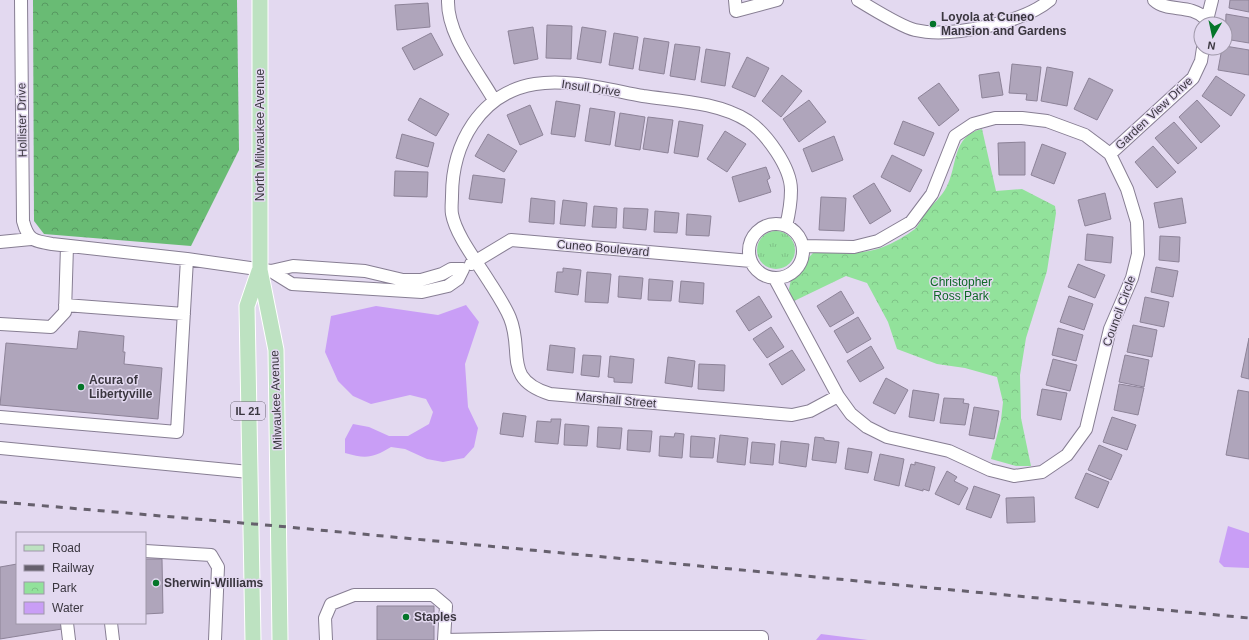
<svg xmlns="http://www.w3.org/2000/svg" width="1249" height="640" viewBox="0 0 1249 640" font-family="Helvetica,sans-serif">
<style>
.grass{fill:url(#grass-tufts)}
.forest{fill:url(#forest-crowns)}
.park{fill:url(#park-crowns)}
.water{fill:#c99ef6}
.building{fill:#afa5bb;stroke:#8d8398}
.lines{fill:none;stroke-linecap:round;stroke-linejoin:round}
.minor-casing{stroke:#877e93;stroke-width:14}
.major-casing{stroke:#fff;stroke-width:17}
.minor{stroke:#fff;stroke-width:12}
.major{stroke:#bde2c1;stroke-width:15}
.rail{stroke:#66606d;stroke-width:3;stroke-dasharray:7 7;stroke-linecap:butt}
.poi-dot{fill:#047529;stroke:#e3d9f0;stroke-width:1.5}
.labels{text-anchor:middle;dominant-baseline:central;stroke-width:3;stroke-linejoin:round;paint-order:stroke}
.shield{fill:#e3d9f0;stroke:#6d6774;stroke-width:1}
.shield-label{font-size:11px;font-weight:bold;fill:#3a363f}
.poi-label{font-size:12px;font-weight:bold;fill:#3a363f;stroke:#e3d9f0;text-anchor:start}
.street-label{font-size:12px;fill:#3a363f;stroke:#e3d9f0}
.park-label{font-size:12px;fill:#0f6927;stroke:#e3d9f0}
</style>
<defs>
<pattern id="grass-tufts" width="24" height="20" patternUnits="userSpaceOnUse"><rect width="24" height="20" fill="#92e29b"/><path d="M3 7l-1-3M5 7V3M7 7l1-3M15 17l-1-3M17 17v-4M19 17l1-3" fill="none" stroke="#7fc287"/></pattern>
<pattern id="forest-crowns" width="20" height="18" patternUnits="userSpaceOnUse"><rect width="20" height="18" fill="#69bb74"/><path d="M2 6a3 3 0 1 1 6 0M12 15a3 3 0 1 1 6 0" fill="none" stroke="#579961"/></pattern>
<pattern id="park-crowns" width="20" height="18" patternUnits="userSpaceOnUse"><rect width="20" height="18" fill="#92e29b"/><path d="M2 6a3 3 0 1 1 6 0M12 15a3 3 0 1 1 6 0" fill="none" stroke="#7fc287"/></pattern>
</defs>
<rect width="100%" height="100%" fill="#e3d9f0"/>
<path class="grass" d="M757 250a19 19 0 1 1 38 0a19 19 0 1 1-38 0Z"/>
<path class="forest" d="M 33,0 L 237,0 L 239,150 L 191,246 L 44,234 L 34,221 Z"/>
<path class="park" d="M 982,129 L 996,191 L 1022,189 L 1055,206 L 1056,213 L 1047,271 L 1026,338 L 1020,375 L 1021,418 L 1031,466 L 1016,466 L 991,459 L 1001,420 L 1003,402 L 997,377 L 965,368 L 937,364 L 897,349 L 888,322 L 867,283 L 846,276 L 792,302 L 789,289 L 792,275 L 813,253 C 837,251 860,256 883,247 C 892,244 907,235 915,229 C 920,224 922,216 927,211 C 934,203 941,197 946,188 C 958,167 951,136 982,129 Z"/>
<path class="water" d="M 466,305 L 479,322 L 465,364 L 468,407 L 478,428 L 474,447 L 464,458 L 443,462 L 427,459 L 405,449 L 391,447 C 373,458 366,459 345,453 L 345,439 L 353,424 L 369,427 L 389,436 L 408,436 L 429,424 L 433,412 L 426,399 L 410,395 L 371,404 L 353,396 L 338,381 L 325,352 L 331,316 L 376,306 L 438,315 Z
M 1228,526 L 1249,533 L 1249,568 L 1224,567 L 1219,562 Z
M 821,634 L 868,640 L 816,640 Z"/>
<path class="building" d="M 1230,0 L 1249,0 L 1249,12 L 1229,8 Z
M 428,3 L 430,27 L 397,30 L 395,5 Z
M 1226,14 L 1249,18 L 1249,43 L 1225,39 Z
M 547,25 L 572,26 L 571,59 L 546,58 Z
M 533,27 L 538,59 L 514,64 L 508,31 Z
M 582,27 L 606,31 L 601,63 L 577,59 Z
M 431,33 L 443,55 L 414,70 L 402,48 Z
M 614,33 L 638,37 L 633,69 L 609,65 Z
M 644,38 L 669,42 L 664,74 L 639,70 Z
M 675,44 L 700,47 L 695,80 L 670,76 Z
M 1225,46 L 1249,50 L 1249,75 L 1218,70 L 1222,48 L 1225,48 Z
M 706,49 L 730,53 L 725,86 L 701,82 Z
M 747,57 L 769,68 L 755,97 L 732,87 Z
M 1012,64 L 1041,67 L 1037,101 L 1026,100 L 1027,94 L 1009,93 Z
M 1047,67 L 1073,72 L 1067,106 L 1041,101 Z
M 999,72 L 1003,95 L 982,98 L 979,75 Z
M 782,75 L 802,91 L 781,117 L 762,101 Z
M 1216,76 L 1245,95 L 1231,116 L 1202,96 Z
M 1089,78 L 1113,90 L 1097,120 L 1074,109 Z
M 939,83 L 959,110 L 939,126 L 918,98 Z
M 420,98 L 449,114 L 436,136 L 408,120 Z
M 809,100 L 826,122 L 799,142 L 783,119 Z
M 1197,100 L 1220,126 L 1201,143 L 1179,117 Z
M 556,101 L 580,105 L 575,137 L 551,134 Z
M 530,105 L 543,135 L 520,145 L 507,115 Z
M 590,108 L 615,112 L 610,145 L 585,141 Z
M 620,113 L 645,117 L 640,150 L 615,146 Z
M 648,117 L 673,120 L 668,153 L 643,149 Z
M 679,121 L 703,125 L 698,157 L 674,153 Z
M 903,121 L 934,133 L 924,156 L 894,144 Z
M 1174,122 L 1197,148 L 1178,164 L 1155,138 Z
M 725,131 L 746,144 L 727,172 L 707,159 Z
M 402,134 L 434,143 L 428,167 L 396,158 Z
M 488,134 L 517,151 L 504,172 L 475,156 Z
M 834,136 L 843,160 L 812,172 L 803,149 Z
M 1025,142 L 1025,175 L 999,175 L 998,143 Z
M 1042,144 L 1066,153 L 1054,184 L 1031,175 Z
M 1153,146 L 1176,172 L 1157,188 L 1135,162 Z
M 892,155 L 922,170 L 910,192 L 881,177 Z
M 766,167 L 770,178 L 767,180 L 771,192 L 739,202 L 732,177 Z
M 395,171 L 428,172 L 427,197 L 394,196 Z
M 473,175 L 505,179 L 502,203 L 469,199 Z
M 874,183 L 891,211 L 870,224 L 853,196 Z
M 1105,193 L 1111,219 L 1085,226 L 1078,200 Z
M 821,197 L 846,198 L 844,231 L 819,230 Z
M 531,198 L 555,201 L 554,224 L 529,222 Z
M 1182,198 L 1186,223 L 1159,228 L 1154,203 Z
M 563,200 L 587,203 L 585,226 L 560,224 Z
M 594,206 L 617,208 L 616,228 L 592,227 Z
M 624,208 L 648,209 L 646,230 L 623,228 Z
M 655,211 L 679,213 L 677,233 L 654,232 Z
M 687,214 L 711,216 L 709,236 L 686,235 Z
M 1087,234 L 1113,237 L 1111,263 L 1085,260 Z
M 1160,236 L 1180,237 L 1179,262 L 1159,260 Z
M 1078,264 L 1105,275 L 1095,298 L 1068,287 Z
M 1156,267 L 1178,271 L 1173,297 L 1151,292 Z
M 563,268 L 581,270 L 578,295 L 555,292 L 557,272 L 563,272 Z
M 587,272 L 611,274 L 608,303 L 585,302 Z
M 619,276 L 643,278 L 641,299 L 618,297 Z
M 649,279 L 673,281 L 671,301 L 648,300 Z
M 681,281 L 704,283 L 703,304 L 679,302 Z
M 841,291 L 854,313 L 830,327 L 817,306 Z
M 759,296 L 772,317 L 749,331 L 736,311 Z
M 1069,296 L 1093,304 L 1084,330 L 1060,322 Z
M 1145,297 L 1169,302 L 1164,327 L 1140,322 Z
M 858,317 L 871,339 L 847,353 L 834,331 Z
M 1133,325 L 1157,330 L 1152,357 L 1127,352 Z
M 771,327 L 784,347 L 767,358 L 753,339 Z
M 1058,328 L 1083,335 L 1076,361 L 1052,355 Z
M 79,331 L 124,336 L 123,352 L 125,352 L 124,364 L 162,368 L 158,419 L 0,405 L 6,343 L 77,349 Z
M 1249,338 L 1249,379 L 1241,377 Z
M 550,345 L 575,348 L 573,373 L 547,370 Z
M 871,346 L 884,368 L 860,382 L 847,361 Z
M 792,350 L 805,370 L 782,385 L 769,364 Z
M 583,355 L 601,356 L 599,377 L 581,375 Z
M 1125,355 L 1149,360 L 1144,387 L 1119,382 Z
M 610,356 L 634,359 L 632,383 L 614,382 L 614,378 L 608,377 Z
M 668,357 L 695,361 L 692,387 L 665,383 Z
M 1053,359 L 1077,365 L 1070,391 L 1046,385 Z
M 699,364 L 725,365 L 724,391 L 698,389 Z
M 886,378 L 908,390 L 895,414 L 873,403 Z
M 1119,384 L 1144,388 L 1138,415 L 1114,410 Z
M 1042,389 L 1067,393 L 1061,420 L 1037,415 Z
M 913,390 L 939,394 L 934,421 L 909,417 Z
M 1238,390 L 1249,392 L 1249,459 L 1226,455 Z
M 944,398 L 964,399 L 963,403 L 969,404 L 965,425 L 940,423 Z
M 974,407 L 999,411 L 994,439 L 969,435 Z
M 503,413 L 526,416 L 523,437 L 500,434 Z
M 1112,417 L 1136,425 L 1127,450 L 1103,442 Z
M 551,419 L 561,419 L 558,444 L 535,442 L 537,421 L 551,422 Z
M 565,424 L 589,426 L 587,446 L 564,445 Z
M 598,427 L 622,428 L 620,449 L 597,447 Z
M 628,430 L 652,431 L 650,452 L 627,450 Z
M 675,433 L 684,434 L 682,458 L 659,456 L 660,436 L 674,437 Z
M 720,435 L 748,438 L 745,465 L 717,462 Z
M 691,436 L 715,438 L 713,458 L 690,457 Z
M 815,437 L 824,438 L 824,440 L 839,442 L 836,463 L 812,460 Z
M 781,441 L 809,444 L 806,467 L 779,463 Z
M 752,442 L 775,444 L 773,465 L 750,463 Z
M 1099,445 L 1122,455 L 1111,480 L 1088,470 Z
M 848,448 L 872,452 L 868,473 L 845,469 Z
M 880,454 L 904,459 L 899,486 L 874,480 Z
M 915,462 L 935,467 L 929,491 L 923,489 L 923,491 L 905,486 L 911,464 L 915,465 Z
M 947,471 L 957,477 L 954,481 L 968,488 L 959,505 L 935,494 Z
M 1086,473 L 1109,482 L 1098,508 L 1075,498 Z
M 974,486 L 1000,495 L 991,518 L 966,509 Z
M 1034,497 L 1035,522 L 1007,523 L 1006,498 Z
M 145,559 L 162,559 L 163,613 L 145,614 Z
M 17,564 L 17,623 L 61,623 L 62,629 L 0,639 L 0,567 Z
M 377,606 L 434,606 L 434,640 L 377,640 Z"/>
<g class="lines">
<defs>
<path id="minor" d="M 21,0 L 23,221 C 28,240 33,241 52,244 L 187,259 L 271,271
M 448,0 C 447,35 477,70 494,100
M 735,0 L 736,11 L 777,0
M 858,0 C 871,8 902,27 915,30 C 950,38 1023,23 1050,0
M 1154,0 C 1168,13 1190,3 1206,19
M 1206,24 L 1212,0
M 1110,154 L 1193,78 L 1201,61 L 1203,48
M749 251a27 27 0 1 1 54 0a27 27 0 1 1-54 0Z
M 786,226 C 789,214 791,202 791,190 C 791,167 766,133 748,121 C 718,102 677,101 643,96 C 610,90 568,78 535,84 C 480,93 452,144 452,196 C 452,202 451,208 452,214 C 456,236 478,263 490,283 C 497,294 505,306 510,318 C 524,352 502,379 550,394 L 792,415 L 810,411 L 838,396
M 0,242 L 31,239
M 471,264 L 511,240 L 751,261
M 293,266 L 365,271 L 403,280 L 421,280 L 442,274 L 451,269 L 463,269 L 458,279 L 448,286 L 422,292 L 292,284 L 271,271 Z
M 775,279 L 838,396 L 851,414 L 867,427 L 887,437 L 949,451 L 990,470 L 1014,476 L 1042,472 L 1067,455 L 1086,429 L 1110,329 L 1132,278 L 1138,254 L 1137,222 L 1127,189 L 1110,154 L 1101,147 L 1085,135 L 1047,121 L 1022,118 L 995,118 L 973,124 L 955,136 L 932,194 L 911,222 L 878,241 L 854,247 L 803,246
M 65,305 L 184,314
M 0,324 L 51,327 L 65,312 L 67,246
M 0,417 L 177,432 L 187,259
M 0,448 L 249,472
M 145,551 L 211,555 L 218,567 L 215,640
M 67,623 L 69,640
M 111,623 L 113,640
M 602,637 L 762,637 L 762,640
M 326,640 L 325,618 L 331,604 L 354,595 L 433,595 L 446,606 L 444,640
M 444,640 L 602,637 L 602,640"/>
<path id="major" d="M 260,0 L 260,270 L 276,350 L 280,640
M 253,640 L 247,306 L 259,271"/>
</defs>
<use href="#minor" class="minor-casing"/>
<use href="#major" class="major-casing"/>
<use href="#minor" class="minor"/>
<use href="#major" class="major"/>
<path class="rail" d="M 0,502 L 277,526 L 1249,618"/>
</g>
<g class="poi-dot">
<circle cx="933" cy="24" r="4"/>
<circle cx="81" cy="387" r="4"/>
<circle cx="156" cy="583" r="4"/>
<circle cx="406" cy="617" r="4"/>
</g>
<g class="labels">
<rect class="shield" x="231" y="402" width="34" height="18" rx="3"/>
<g class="shield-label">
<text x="248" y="411">IL 21</text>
</g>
<g class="poi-label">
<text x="941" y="17">Loyola at Cuneo<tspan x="941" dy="14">Mansion and Gardens</tspan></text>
<text x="89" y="380">Acura of<tspan x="89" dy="14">Libertyville</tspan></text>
<text x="164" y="583">Sherwin-Williams</text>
<text x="414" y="617">Staples</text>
</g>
<g class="street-label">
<text transform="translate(591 88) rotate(8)">Insull Drive</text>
<text transform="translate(1154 113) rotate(-43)">Garden View Drive</text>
<text transform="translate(22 120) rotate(-91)">Hollister Drive</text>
<text transform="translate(260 135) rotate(-90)">North Milwaukee Avenue</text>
<text transform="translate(603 248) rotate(5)">Cuneo Boulevard</text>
<text transform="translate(1119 311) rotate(-70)">Council Circle</text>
<text transform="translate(276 400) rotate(-92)">Milwaukee Avenue</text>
<text transform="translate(616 400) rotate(5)">Marshall Street</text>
</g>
<g class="park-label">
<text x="961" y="282">Christopher<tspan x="961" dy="14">Ross Park</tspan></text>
</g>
</g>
<rect x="16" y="532" width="130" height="92" fill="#e3d9f0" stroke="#9f98a9"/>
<rect x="24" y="545" width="20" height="6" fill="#bde2c1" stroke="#9f98a9"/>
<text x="52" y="552" font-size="12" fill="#3a363f">Road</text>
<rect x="24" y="565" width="20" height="6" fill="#66606d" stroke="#9f98a9"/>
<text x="52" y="572" font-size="12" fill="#3a363f">Railway</text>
<rect x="24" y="582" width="20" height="12" fill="url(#park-crowns)" stroke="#9f98a9"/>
<text x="52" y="592" font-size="12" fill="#3a363f">Park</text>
<rect x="24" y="602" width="20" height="12" fill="#c99ef6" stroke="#9f98a9"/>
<text x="52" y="612" font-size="12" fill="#3a363f">Water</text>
<g transform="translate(1213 36) rotate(189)"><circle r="19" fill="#e3d9f0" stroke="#9f98a9"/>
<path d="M0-3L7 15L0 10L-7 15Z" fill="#047529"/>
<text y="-6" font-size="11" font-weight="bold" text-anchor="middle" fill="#3a363f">N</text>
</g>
</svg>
